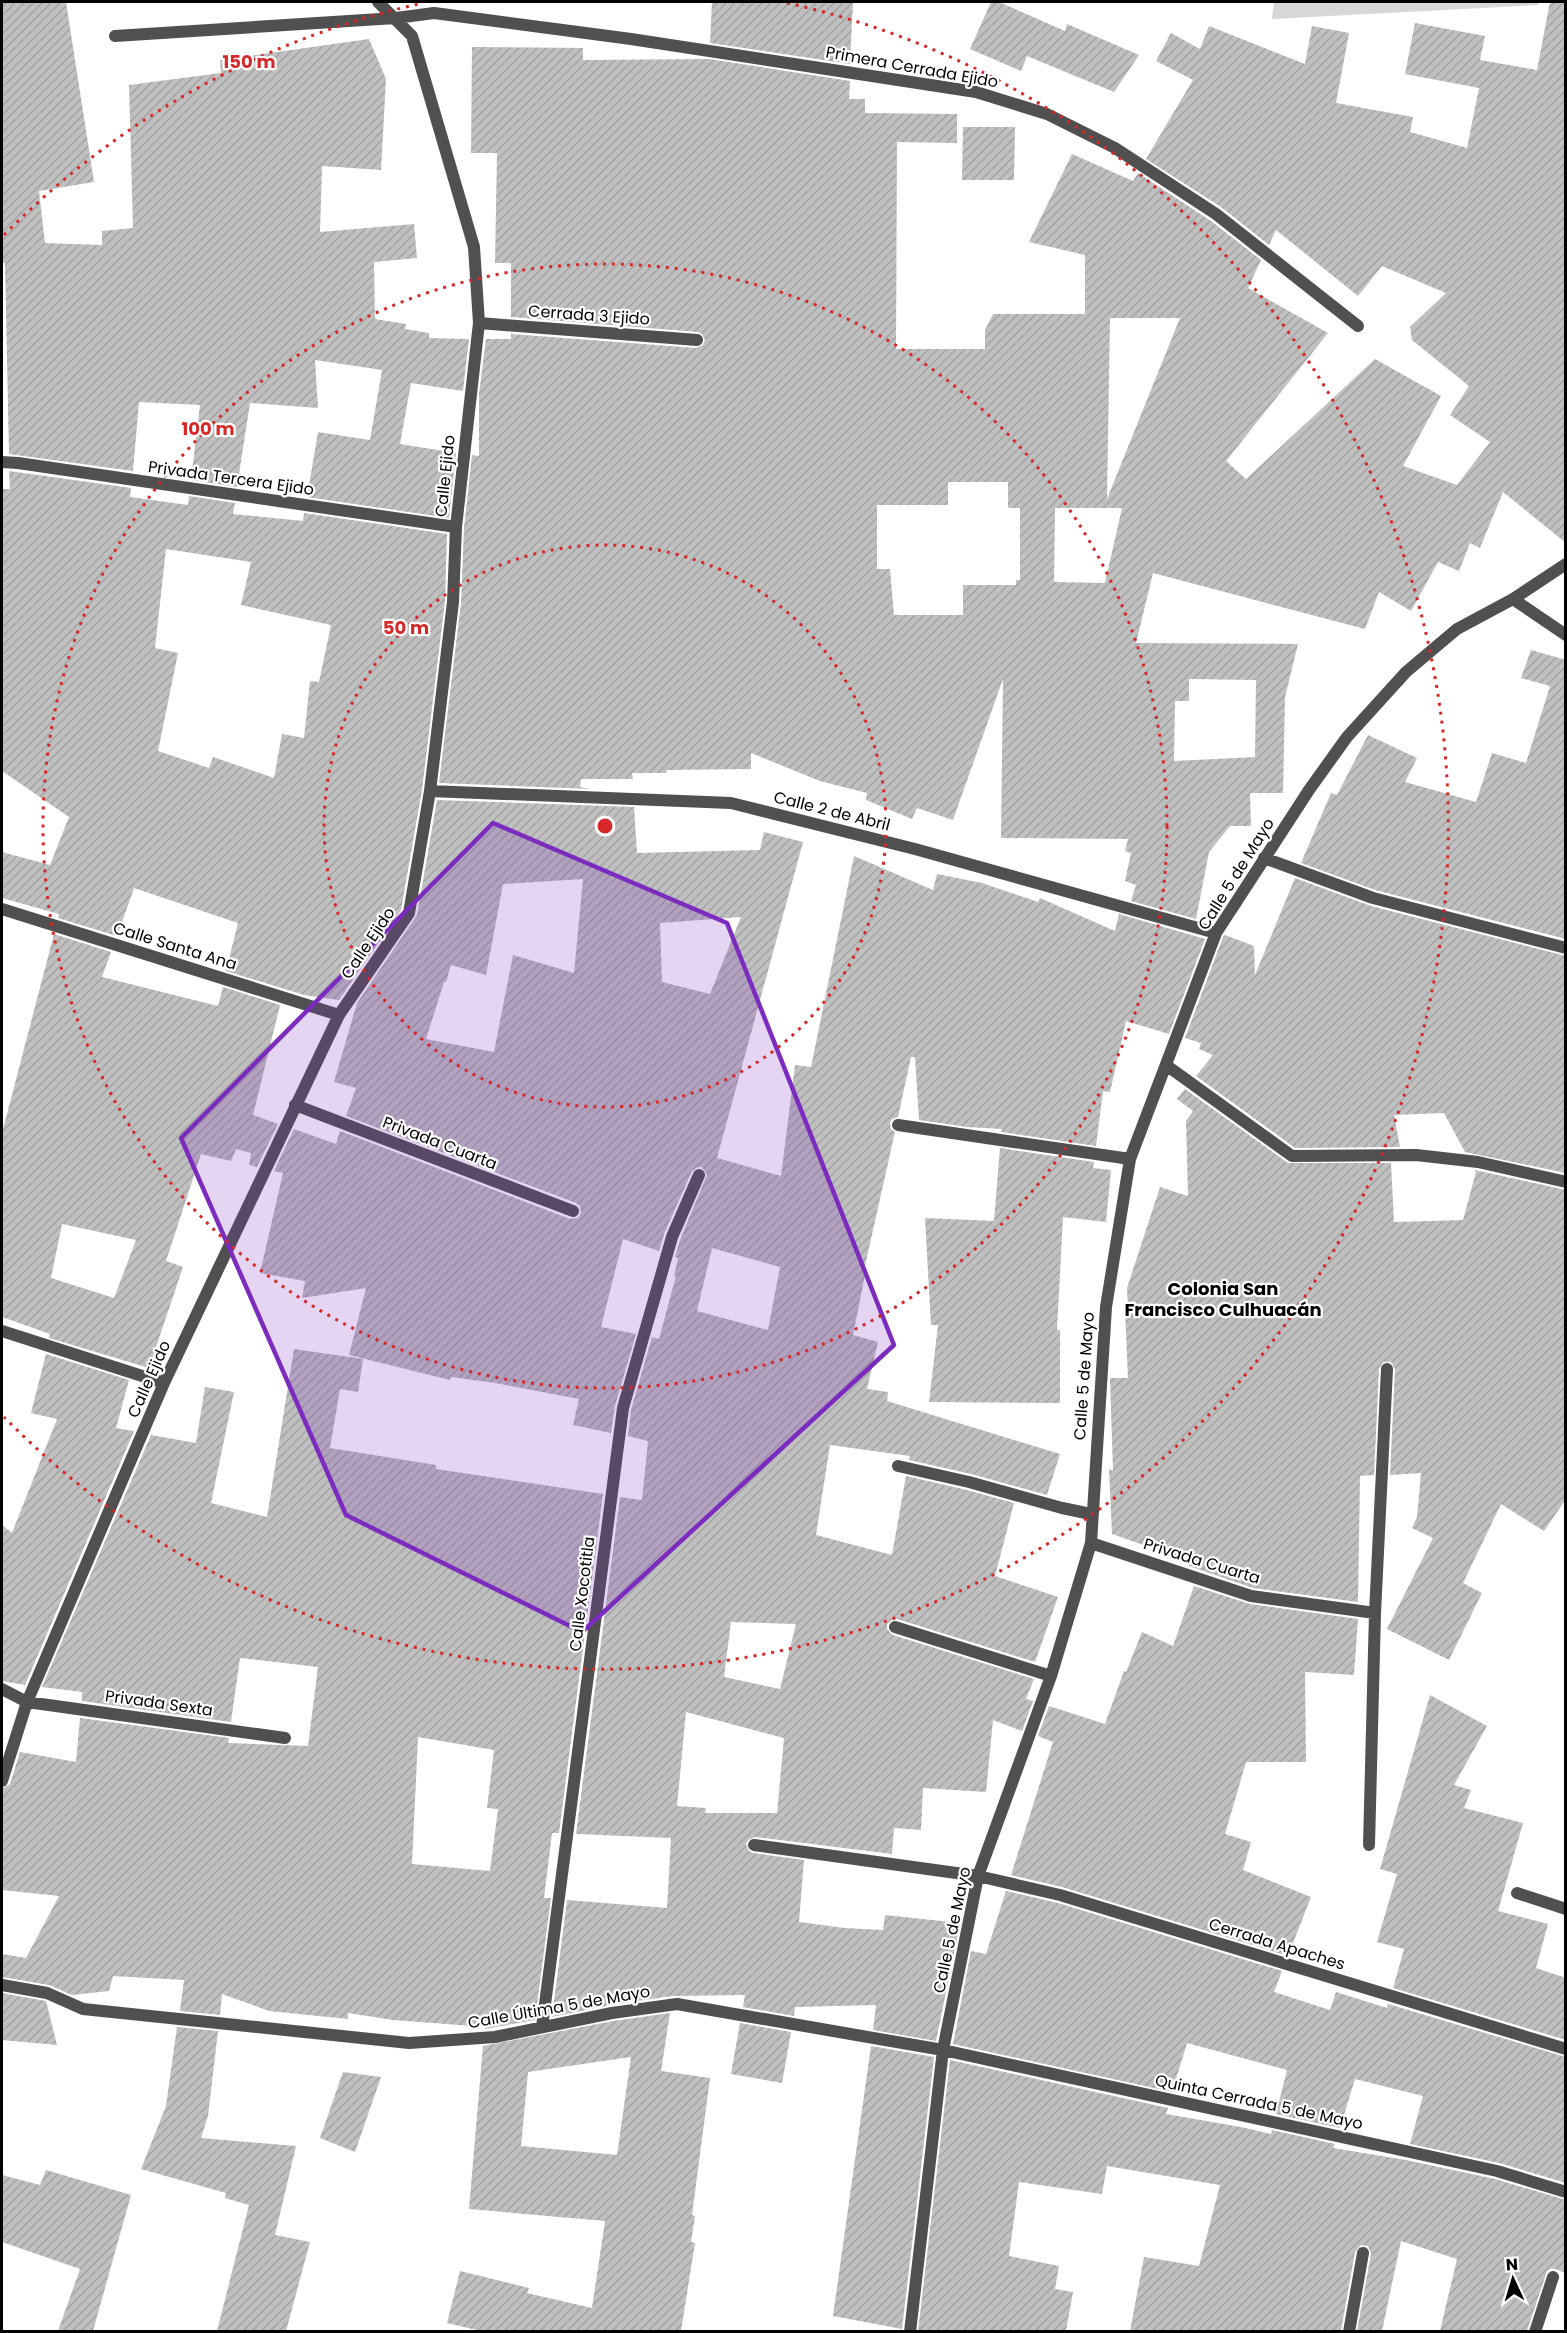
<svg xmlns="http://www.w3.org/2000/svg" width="1567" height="2333" viewBox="0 0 1567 2333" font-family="Poppins,sans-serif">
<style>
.park{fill:#d7d7d7}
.building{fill:url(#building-hatch);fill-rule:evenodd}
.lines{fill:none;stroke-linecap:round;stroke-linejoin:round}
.lane{stroke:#505050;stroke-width:12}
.street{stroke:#505050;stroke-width:12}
.marked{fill:#7b2cbf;fill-opacity:0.2;stroke:#7b2cbf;stroke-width:4.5;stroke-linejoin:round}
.ring{fill:none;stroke:#d62828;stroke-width:3;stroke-dasharray:3 6}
.labels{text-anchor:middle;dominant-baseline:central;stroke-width:4.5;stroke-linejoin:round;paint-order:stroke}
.street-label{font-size:16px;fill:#000;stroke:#fff}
.neighbourhood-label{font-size:18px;font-weight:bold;fill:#000;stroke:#fff}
.centre{fill:#d62828;stroke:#fff;stroke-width:3}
.ring-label{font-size:18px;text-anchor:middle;font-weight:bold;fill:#d62828;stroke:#fff;stroke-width:4.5;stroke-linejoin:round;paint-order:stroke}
</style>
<defs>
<pattern id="building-hatch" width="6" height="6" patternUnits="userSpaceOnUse" patternTransform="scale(1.5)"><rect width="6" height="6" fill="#c0c0c0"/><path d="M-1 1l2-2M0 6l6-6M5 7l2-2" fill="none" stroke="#a3a3a3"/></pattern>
</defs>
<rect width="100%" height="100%" fill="#fff"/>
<path class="park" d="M 1274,2 L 1539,2 L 1538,5 L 1272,19 Z"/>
<path class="building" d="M 2,2 L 66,2 L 94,182 L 39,191 L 45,243 L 102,245 L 102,231 L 133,228 L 129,85 L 221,73 L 220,60 L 369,39 L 386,79 L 381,170 L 322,166 L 320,232 L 414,224 L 417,258 L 374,262 L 375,319 L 406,324 L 405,329 L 429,333 L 429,338 L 469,339 L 463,391 L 411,383 L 400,444 L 456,453 L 449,518 L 307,497 L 318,432 L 370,440 L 382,370 L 315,360 L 318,408 L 250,403 L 237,487 L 191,480 L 200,405 L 139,402 L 133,471 L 9,454 L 5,263 L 2,263 Z
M 712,2 L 853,2 L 850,64 L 710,43 Z
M 991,2 L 999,2 L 1065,31 L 1067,24 L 1139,55 L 1114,92 L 1027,56 L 1021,71 L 970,49 Z
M 1550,2 L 1566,2 L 1566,543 L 1503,492 L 1480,548 L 1470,543 L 1459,571 L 1438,562 L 1411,611 L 1379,592 L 1365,629 L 1153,573 L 1136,643 L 1298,644 L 1285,697 L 1283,793 L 1250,793 L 1251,826 L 1230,826 L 1209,852 L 1196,919 L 1131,901 L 1136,885 L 1125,881 L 1131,853 L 1125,851 L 1128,839 L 1001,838 L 1003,679 L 953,820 L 917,808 L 912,819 L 866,800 L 867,793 L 820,781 L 751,753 L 751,769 L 667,770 L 666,773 L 632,773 L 633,779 L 581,779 L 580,787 L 591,789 L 439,783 L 461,603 L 464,528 L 472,455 L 479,456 L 479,394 L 486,339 L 511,339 L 511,334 L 696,348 L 703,345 L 705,340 L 702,334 L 698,332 L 511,317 L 511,263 L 495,263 L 497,153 L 471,153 L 472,47 L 583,48 L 583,60 L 709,59 L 850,81 L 849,99 L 865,99 L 865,113 L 957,114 L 957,143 L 897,142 L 896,349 L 985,349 L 985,330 L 993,314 L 1085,314 L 1085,255 L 1029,242 L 1072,154 L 1133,181 L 1138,173 L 1211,221 L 1261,260 L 1248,288 L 1328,333 L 1226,461 L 1246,479 L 1375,359 L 1441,396 L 1403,466 L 1457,485 L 1490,442 L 1450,415 L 1469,386 L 1412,340 L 1410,327 L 1446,293 L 1382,266 L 1358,296 L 1276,230 L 1269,245 L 1221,207 L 1146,159 L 1193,80 L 1156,61 L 1171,33 L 1200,49 L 1209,26 L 1305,64 L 1312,26 L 1349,33 L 1336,103 L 1413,117 L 1410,132 L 1467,148 L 1479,88 L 1405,74 L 1415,23 L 1485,36 L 1480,60 L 1537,70 ZM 1110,318 L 1180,318 L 1107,499 ZM 948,482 L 1008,482 L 1008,508 L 1020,508 L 1020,580 L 1016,580 L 1016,585 L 963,585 L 963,615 L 894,615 L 890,569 L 877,569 L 877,505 L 948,505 ZM 1055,508 L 1122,508 L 1105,583 L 1054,582 ZM 1189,679 L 1256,680 L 1255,757 L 1174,761 L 1175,701 L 1189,701 Z
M 963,127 L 1015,127 L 1014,180 L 962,180 Z
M 9,471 L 131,488 L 130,497 L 188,505 L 189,496 L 235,503 L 233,514 L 303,521 L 304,513 L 447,534 L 445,601 L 422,790 L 401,910 L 339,1000 L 304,995 L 226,971 L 238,923 L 134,888 L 117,936 L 58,918 L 59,914 L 2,898 L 2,852 L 50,865 L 69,817 L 2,771 L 2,489 L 10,489 ZM 166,549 L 251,562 L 241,605 L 331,625 L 319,682 L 310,681 L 304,738 L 282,734 L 274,778 L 213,757 L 209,768 L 158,751 L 178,653 L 155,648 Z
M 1531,650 L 1566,660 L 1566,939 L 1375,890 L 1301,863 L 1331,793 L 1337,795 L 1368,735 L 1417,758 L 1405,782 L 1476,802 L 1492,753 L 1526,763 L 1550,686 L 1521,678 Z
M 437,800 L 634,807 L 637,853 L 760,850 L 764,832 L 803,842 L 717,1158 L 781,1176 L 795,1065 L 811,1067 L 854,856 L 933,890 L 937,874 L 982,883 L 1038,902 L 1040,898 L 1115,931 L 1119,914 L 1205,939 L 1169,1034 L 1126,1021 L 1110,1092 L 1103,1091 L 1096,1146 L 1001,1132 L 1002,1129 L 967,1127 L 919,1120 L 915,1057 L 911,1057 L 898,1117 L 892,1119 L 890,1123 L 891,1129 L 895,1132 L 864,1270 L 866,1270 L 853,1335 L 878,1342 L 867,1389 L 888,1392 L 887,1401 L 1060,1454 L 1047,1495 L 971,1474 L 909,1460 L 910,1456 L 830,1445 L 816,1535 L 892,1555 L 906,1476 L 967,1490 L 1014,1503 L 995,1576 L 1058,1597 L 1035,1662 L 897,1619 L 893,1619 L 887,1624 L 887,1629 L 893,1635 L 1034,1679 L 1026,1699 L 1033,1701 L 1022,1731 L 993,1720 L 986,1792 L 923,1788 L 921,1830 L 894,1828 L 892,1854 L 755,1837 L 748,1840 L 746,1844 L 749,1851 L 753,1853 L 804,1860 L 799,1922 L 845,1928 L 883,1930 L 885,1915 L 960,1923 L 936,2041 L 873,2030 L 876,2005 L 795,2007 L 794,2016 L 743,2007 L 745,1995 L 672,1996 L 610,2005 L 552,2017 L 567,1900 L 667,1908 L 671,1838 L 576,1834 L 620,1497 L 642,1500 L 648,1441 L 628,1436 L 631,1410 L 652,1337 L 659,1339 L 676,1276 L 674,1276 L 678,1258 L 675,1257 L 680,1240 L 707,1175 L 702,1167 L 698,1167 L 692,1171 L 664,1234 L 659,1251 L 623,1239 L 601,1327 L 636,1334 L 615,1406 L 611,1433 L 573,1425 L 579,1399 L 495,1383 L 451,1377 L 450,1380 L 349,1355 L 366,1288 L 302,1298 L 305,1281 L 260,1273 L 283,1173 L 274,1171 L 294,1129 L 336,1144 L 340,1131 L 570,1219 L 578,1218 L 581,1213 L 580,1206 L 576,1203 L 346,1116 L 356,1088 L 334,1082 L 357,1003 L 417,915 ZM 583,879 L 574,973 L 513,955 L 494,1052 L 426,1039 L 444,982 L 446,982 L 451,965 L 486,975 L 503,884 ZM 741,917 L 710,994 L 662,982 L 660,923 ZM 712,1248 L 780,1267 L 768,1330 L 697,1311 ZM 731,1622 L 796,1624 L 780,1689 L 724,1677 ZM 686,1712 L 784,1738 L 777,1813 L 705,1813 L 706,1808 L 677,1806 Z
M 1295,878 L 1371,906 L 1566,956 L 1566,1173 L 1465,1152 L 1444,1113 L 1394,1115 L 1400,1147 L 1295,1148 L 1196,1076 L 1213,1055 L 1199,1049 L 1201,1043 L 1185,1038 L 1223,937 L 1225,935 L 1254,946 L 1255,975 Z
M 54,934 L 111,952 L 102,977 L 218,1006 L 223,987 L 280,1005 L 253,1115 L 278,1124 L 257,1167 L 249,1165 L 251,1153 L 236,1149 L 231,1161 L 201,1154 L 166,1261 L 183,1267 L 149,1368 L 49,1338 L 50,1334 L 2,1317 L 2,1133 ZM 62,1224 L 136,1240 L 114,1298 L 51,1278 Z
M 1185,1089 L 1288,1163 L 1391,1163 L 1394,1222 L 1463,1220 L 1476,1172 L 1475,1170 L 1566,1190 L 1566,1499 L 1544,1531 L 1501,1504 L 1463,1583 L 1482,1593 L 1449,1660 L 1387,1629 L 1433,1538 L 1412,1528 L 1417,1517 L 1421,1473 L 1390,1475 L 1395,1369 L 1391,1362 L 1383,1362 L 1379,1369 L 1374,1475 L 1360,1476 L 1358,1602 L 1253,1588 L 1189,1566 L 1189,1556 L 1178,1557 L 1112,1534 L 1109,1469 L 1113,1471 L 1110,1378 L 1128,1378 L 1125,1311 L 1128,1311 L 1127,1288 L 1160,1187 L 1188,1196 L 1186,1121 L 1193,1111 L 1177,1099 Z
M 1000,1148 L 1094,1162 L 1093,1168 L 1111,1170 L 1106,1222 L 1063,1217 L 1057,1330 L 1060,1330 L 1060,1403 L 929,1402 L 938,1325 L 931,1325 L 925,1218 L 994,1221 Z
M 294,1349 L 363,1359 L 358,1392 L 340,1389 L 330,1448 L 436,1465 L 436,1469 L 603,1494 L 559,1833 L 552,1833 L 544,1898 L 551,1898 L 535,2020 L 485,2029 L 485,2027 L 393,2020 L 348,2013 L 348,2019 L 269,2011 L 222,1994 L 220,2015 L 180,2011 L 184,1980 L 113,1976 L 109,1991 L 72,1995 L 49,1985 L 2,1977 L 2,1954 L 26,1958 L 59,1896 L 2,1890 L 2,1789 L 10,1784 L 20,1752 L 76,1762 L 80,1718 L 229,1738 L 228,1743 L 308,1746 L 318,1667 L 240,1658 L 231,1722 L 82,1701 L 82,1692 L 42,1687 L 151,1435 L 196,1443 L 205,1387 L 234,1392 L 211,1503 L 267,1517 ZM 418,1737 L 494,1750 L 487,1808 L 498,1809 L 490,1871 L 412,1864 Z
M 46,1354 L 129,1380 L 116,1428 L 134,1431 L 25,1685 L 2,1681 L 2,1525 L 12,1533 L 57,1419 L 31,1413 Z
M 1194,1586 L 1250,1604 L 1358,1619 L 1354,1675 L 1305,1672 L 1306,1762 L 1246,1762 L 1225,1834 L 1251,1842 L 1243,1870 L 1311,1897 L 1288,1956 L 1062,1887 L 1011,1875 L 1053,1742 L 1038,1736 L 1049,1706 L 1105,1724 L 1124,1671 L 1126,1672 L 1142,1632 L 1173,1646 Z
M 1430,1695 L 1487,1726 L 1454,1785 L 1471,1790 L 1464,1808 L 1523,1823 L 1498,1911 L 1548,1924 L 1536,1968 L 1566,1978 L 1566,2040 L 1393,1988 L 1404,1949 L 1377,1942 L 1397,1874 L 1380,1869 Z
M 1006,1891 L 1058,1903 L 1282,1971 L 1274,1992 L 1330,2010 L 1336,1992 L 1387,2008 L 1388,2004 L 1566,2057 L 1566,2183 L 1499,2163 L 1410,2144 L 1423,2096 L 1355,2079 L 1340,2128 L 1276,2114 L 1287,2070 L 1187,2043 L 1172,2092 L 953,2044 L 971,1951 L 986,1954 Z
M 2,1993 L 46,2001 L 57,2045 L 2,2040 Z
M 670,2013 L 661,2071 L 710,2078 L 692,2215 L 695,2216 L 691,2242 L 695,2243 L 681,2331 L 481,2331 L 447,2323 L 460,2271 L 529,2288 L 527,2293 L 592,2308 L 605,2221 L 469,2209 L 483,2046 L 613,2021 ZM 631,2057 L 617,2155 L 521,2146 L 528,2072 Z
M 740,2023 L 791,2032 L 782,2083 L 731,2074 Z
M 177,2027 L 218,2031 L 208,2116 L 201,2138 L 296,2146 L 275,2235 L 310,2242 L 286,2331 L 217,2331 L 249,2205 L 225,2198 L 226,2193 L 141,2169 L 166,2106 Z
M 871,2046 L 934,2057 L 902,2329 L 833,2316 Z
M 950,2060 L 1168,2108 L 1166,2114 L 1241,2127 L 1271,2134 L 1272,2130 L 1335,2144 L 1333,2148 L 1406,2160 L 1495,2179 L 1566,2200 L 1566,2273 L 1552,2268 L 1547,2271 L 1527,2331 L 1440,2331 L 1457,2259 L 1401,2241 L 1382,2331 L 1357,2331 L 1371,2254 L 1368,2246 L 1361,2245 L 1355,2252 L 1341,2331 L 1130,2331 L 1144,2257 L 1199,2266 L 1220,2185 L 1107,2166 L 1102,2194 L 1019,2182 L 1009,2256 L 1059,2266 L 1055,2289 L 1073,2292 L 1066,2331 L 918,2331 Z
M 343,2072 L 381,2077 L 355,2152 L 320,2138 Z
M 46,2170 L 131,2195 L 93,2331 L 58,2331 L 80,2269 L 2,2242 L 2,2175 L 40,2185 Z"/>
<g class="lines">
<path class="lane" d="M 1517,1893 L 1566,1909"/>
<path class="street" d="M 115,36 L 396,18 L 434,13 L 631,39 L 976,92 L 1047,114 L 1115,148 L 1216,214 L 1358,326
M 479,323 L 697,340
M 2,462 L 18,463 L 456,527
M 1513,599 L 1566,635
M 430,791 L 731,803 L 915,849 L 1216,933
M 1264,858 L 1373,898 L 1566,948
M 2,909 L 339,1015
M 1166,1065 L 1292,1156 L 1416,1155 L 1478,1162 L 1566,1182
M 295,1105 L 573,1211
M 898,1125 L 1130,1159
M 2,1331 L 164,1383
M 898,1466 L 969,1482 L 1062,1508 L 1091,1514
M 1091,1543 L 1251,1596 L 1375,1613
M 895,1627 L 1051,1676
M 2,1689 L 27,1702 L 285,1738
M 2,1781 L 27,1702 L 164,1383 L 339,1015 L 409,913 L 430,791 L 453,602 L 456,527 L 479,323 L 474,247 L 412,36 L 378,2
M 754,1845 L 978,1876 L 1060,1895 L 1566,2049
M 1369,1845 L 1375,1613 L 1387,1369
M 2,1985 L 47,1993 L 83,2009 L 409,2043 L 495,2037 L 612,2013 L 677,2004 L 943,2050 L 1497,2171 L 1566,2192
M 542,2027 L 623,1408 L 672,1237 L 699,1175
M 910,2332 L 943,2050 L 978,1876 L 1051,1676 L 1091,1543 L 1106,1307 L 1130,1159 L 1216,933 L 1309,790 L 1347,737 L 1406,672 L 1457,629 L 1513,599 L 1566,564
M 1349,2332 L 1363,2253
M 1535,2332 L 1553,2277"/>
</g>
<path class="marked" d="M 493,823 L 727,923 L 894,1345 L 582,1632 L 346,1515 L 181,1138 Z"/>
<g class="ring">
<circle cx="605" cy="826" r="281"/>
<circle cx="605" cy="826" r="562"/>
<path d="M4 235A843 843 0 0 1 423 3M787 3A843 843 0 1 1 4 1417"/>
</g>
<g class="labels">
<g class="street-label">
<text transform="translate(912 67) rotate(10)">Primera Cerrada Ejido</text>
<text transform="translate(589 315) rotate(4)">Cerrada 3 Ejido</text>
<text transform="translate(445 476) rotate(-84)">Calle Ejido</text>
<text transform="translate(231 478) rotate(8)">Privada Tercera Ejido</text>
<text transform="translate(832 811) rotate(14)">Calle 2 de Abril</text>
<text transform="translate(1236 874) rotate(-58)">Calle 5 de Mayo</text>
<text transform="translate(368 943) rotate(-56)">Calle Ejido</text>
<text transform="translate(175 946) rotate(17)">Calle Santa Ana</text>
<text transform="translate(440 1143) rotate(21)">Privada Cuarta</text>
<text transform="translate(1084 1376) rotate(-86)">Calle 5 de Mayo</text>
<text transform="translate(149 1379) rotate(-66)">Calle Ejido</text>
<text transform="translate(1202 1561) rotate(17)">Privada Cuarta</text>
<text transform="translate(582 1594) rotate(-83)">Calle Xocotitla</text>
<text transform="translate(159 1703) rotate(8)">Privada Sexta</text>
<text transform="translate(952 1930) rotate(-78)">Calle 5 de Mayo</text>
<text transform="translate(1277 1944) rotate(17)">Cerrada Apaches</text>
<text transform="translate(559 2007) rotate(-10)">Calle Última 5 de Mayo</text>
<text transform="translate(1259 2102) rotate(12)">Quinta Cerrada 5 de Mayo</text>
</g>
<g class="neighbourhood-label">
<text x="1223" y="1288">Colonia San<tspan x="1223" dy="21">Francisco Culhuacán</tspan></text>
</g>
</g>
<circle cx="605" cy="826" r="9" class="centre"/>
<g class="ring-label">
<text x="249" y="68">150 m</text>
<text x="208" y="435">100 m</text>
<text x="406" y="634">50 m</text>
</g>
<rect width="1567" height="2333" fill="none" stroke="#000000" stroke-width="6"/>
<g transform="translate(1513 2279) rotate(356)" stroke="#ffffff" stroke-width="4.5" paint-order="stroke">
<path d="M0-4.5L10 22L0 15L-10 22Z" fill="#000000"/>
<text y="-9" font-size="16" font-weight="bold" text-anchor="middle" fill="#000000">N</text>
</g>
</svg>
